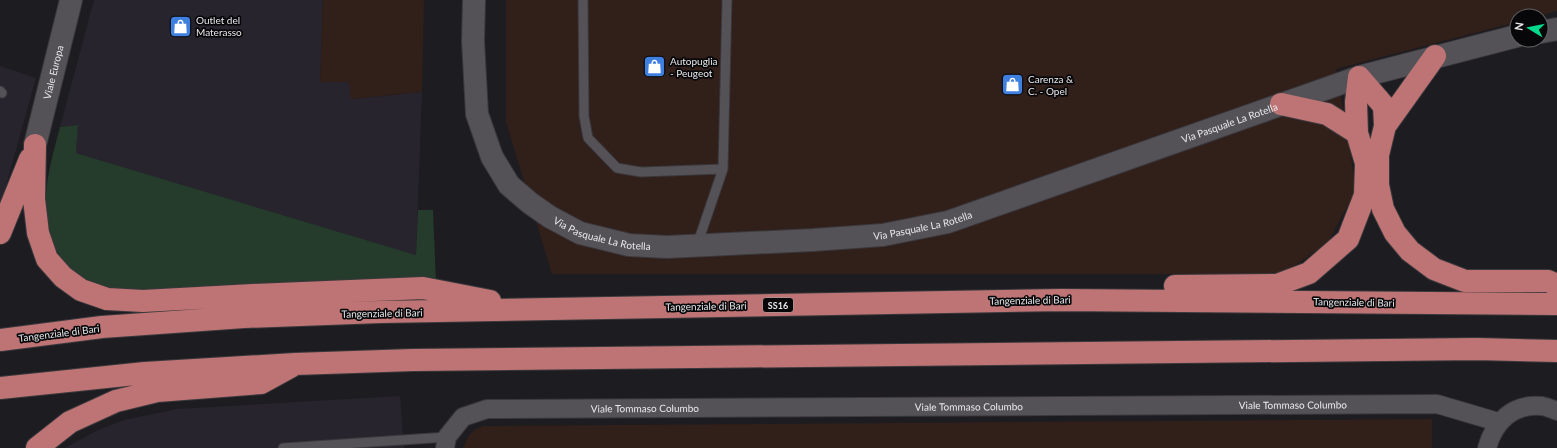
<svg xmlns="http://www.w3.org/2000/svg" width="1557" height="448" viewBox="0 0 1557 448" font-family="Lato,sans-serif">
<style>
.built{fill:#28242e}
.industrial{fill:#311f1a}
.green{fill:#253b2c}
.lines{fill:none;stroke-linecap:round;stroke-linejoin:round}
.lane-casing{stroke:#3a383c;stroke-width:11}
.street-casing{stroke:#3a383c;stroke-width:20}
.secondary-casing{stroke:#3a383c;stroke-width:24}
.highway-casing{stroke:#3a383c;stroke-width:24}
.lane{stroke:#545257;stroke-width:9}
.street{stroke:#545257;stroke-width:18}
.secondary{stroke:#545257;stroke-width:22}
.highway{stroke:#be7474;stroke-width:22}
.labels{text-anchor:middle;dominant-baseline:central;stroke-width:3.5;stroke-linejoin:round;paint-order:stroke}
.shield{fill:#070709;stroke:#a5a4a7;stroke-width:1}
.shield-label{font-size:9px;font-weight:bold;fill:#e9e8eb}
.poi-label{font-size:10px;fill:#e9e8eb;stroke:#070709;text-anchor:start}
.street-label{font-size:10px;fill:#e9e8eb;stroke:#070709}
</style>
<rect width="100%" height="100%" fill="#1d1c20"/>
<path class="built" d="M 94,0 L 323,0 L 320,82 L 349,82 L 352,99 L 422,92 L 416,255 L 76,153 L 78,125 L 60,127 Z
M 0,66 L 36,78 L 0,207 Z
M 400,396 L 404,448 L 65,448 L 98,430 L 124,420 L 177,409 Z"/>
<path class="industrial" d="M 321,0 L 424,0 L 422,92 L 351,99 L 349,82 L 320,82 L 323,1 Z
M 506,0 L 1557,0 L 1557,11 L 1539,16 L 1517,16 L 1517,22 L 1336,69 L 1350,148 L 1355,192 L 1327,244 L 1282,274 L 552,274 L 506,122 Z
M 1432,419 L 1432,448 L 463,448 L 469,435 L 476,429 L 483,426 Z"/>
<path class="green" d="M 78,125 L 76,153 L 416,255 L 418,210 L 433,210 L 436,282 L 108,292 C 98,286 86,282 76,275 C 70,271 64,263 60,256 C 34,216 49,169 60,127 Z"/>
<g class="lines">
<defs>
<path id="lane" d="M 583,0 L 584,116 L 588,138 L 617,168 L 641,172 L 723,169
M 0,91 L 2,93
M 697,245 L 723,169 L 727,0
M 283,448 L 447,437"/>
<g id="street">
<path id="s1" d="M 445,448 L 447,437 L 463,417 L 487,409 L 1437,404 L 1498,422"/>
<path d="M 1487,448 C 1494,422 1513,403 1542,406 C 1547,407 1552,409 1557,411"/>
</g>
<g id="secondary">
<path id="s2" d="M 474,0 L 473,41 L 477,114 L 492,157 L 509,185 L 530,203 L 550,217 L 580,233 L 629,245 L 667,247 L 813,240 L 883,235 L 948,222 L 1359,77 L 1517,36"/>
<path d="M 1541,32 L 1557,29"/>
<path id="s3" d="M 35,145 L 71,0"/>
</g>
<path id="highway" d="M 1359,77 L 1384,106 L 1385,126 L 1378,155 L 1378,185 L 1383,209 L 1395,233 L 1410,251 L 1434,269 L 1465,281 L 1548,281 L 1557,285
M 1281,104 L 1327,114 L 1357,133
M 1385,126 L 1435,56
M 35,145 L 34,199 L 38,233 L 47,259 L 63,277 L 81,290 L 107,299 L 143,301 L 253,295 L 423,288 L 490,301
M 0,233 L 30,159
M 1175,286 L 1277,285 L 1309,273 L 1348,239 L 1365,195 L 1366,163 L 1357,133 L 1356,102 L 1359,77
M 0,340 L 102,327 L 244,317 L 380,312 L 1061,300 L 1557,304
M 0,388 L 145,373 L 295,364 L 413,360 L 1477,349 L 1557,351
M 37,448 L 70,422 L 116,401 L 157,391 L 261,383 L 292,366"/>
</defs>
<use href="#lane" class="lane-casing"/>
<use href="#street" class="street-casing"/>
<use href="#secondary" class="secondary-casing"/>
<use href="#highway" class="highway-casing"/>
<use href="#lane" class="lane"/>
<use href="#street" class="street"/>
<use href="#secondary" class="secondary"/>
<use href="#highway" class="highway"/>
</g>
<defs>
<symbol id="shop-square" viewBox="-11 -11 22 22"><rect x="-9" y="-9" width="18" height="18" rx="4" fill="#3f7fe0" stroke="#070709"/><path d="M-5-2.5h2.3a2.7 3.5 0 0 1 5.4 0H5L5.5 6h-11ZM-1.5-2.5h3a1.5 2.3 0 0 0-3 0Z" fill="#fff"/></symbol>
</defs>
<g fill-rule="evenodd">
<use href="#shop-square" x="168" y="14" width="25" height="25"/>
<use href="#shop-square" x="642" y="54" width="25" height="25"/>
<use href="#shop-square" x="1000" y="72" width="25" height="25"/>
</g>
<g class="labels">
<rect class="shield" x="763" y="298" width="30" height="14" rx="3"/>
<g class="shield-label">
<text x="778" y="305">SS16</text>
</g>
<g class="poi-label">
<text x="196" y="20">Outlet del<tspan x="196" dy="12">Materasso</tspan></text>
<text x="670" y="61">Autopuglia<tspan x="670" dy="12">- Peugeot</tspan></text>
<text x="1028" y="79">Carenza &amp;<tspan x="1028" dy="12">C. - Opel</tspan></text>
</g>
<g class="street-label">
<text stroke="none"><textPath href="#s3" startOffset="75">Viale Europa</textPath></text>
<text stroke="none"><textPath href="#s2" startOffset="948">Via Pasquale La Rotella</textPath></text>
<text stroke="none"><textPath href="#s2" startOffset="624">Via Pasquale La Rotella</textPath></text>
<text stroke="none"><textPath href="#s2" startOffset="300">Via Pasquale La Rotella</textPath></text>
<text transform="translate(1030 300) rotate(-1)">Tangenziale di Bari</text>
<text transform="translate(1354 302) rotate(1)">Tangenziale di Bari</text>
<text transform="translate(706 306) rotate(-1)">Tangenziale di Bari</text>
<text transform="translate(382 313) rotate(-1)">Tangenziale di Bari</text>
<text transform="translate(59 333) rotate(-7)">Tangenziale di Bari</text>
<text stroke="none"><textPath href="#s1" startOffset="868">Viale Tommaso Columbo</textPath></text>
<text stroke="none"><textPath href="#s1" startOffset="544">Viale Tommaso Columbo</textPath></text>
<text stroke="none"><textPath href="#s1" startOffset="220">Viale Tommaso Columbo</textPath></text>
</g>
</g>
<g transform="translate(1529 28) rotate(280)"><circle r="19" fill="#070709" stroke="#616163"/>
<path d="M0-3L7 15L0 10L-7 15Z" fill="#00d98c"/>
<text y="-6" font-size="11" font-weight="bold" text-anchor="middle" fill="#e9e8eb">N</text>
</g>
</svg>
